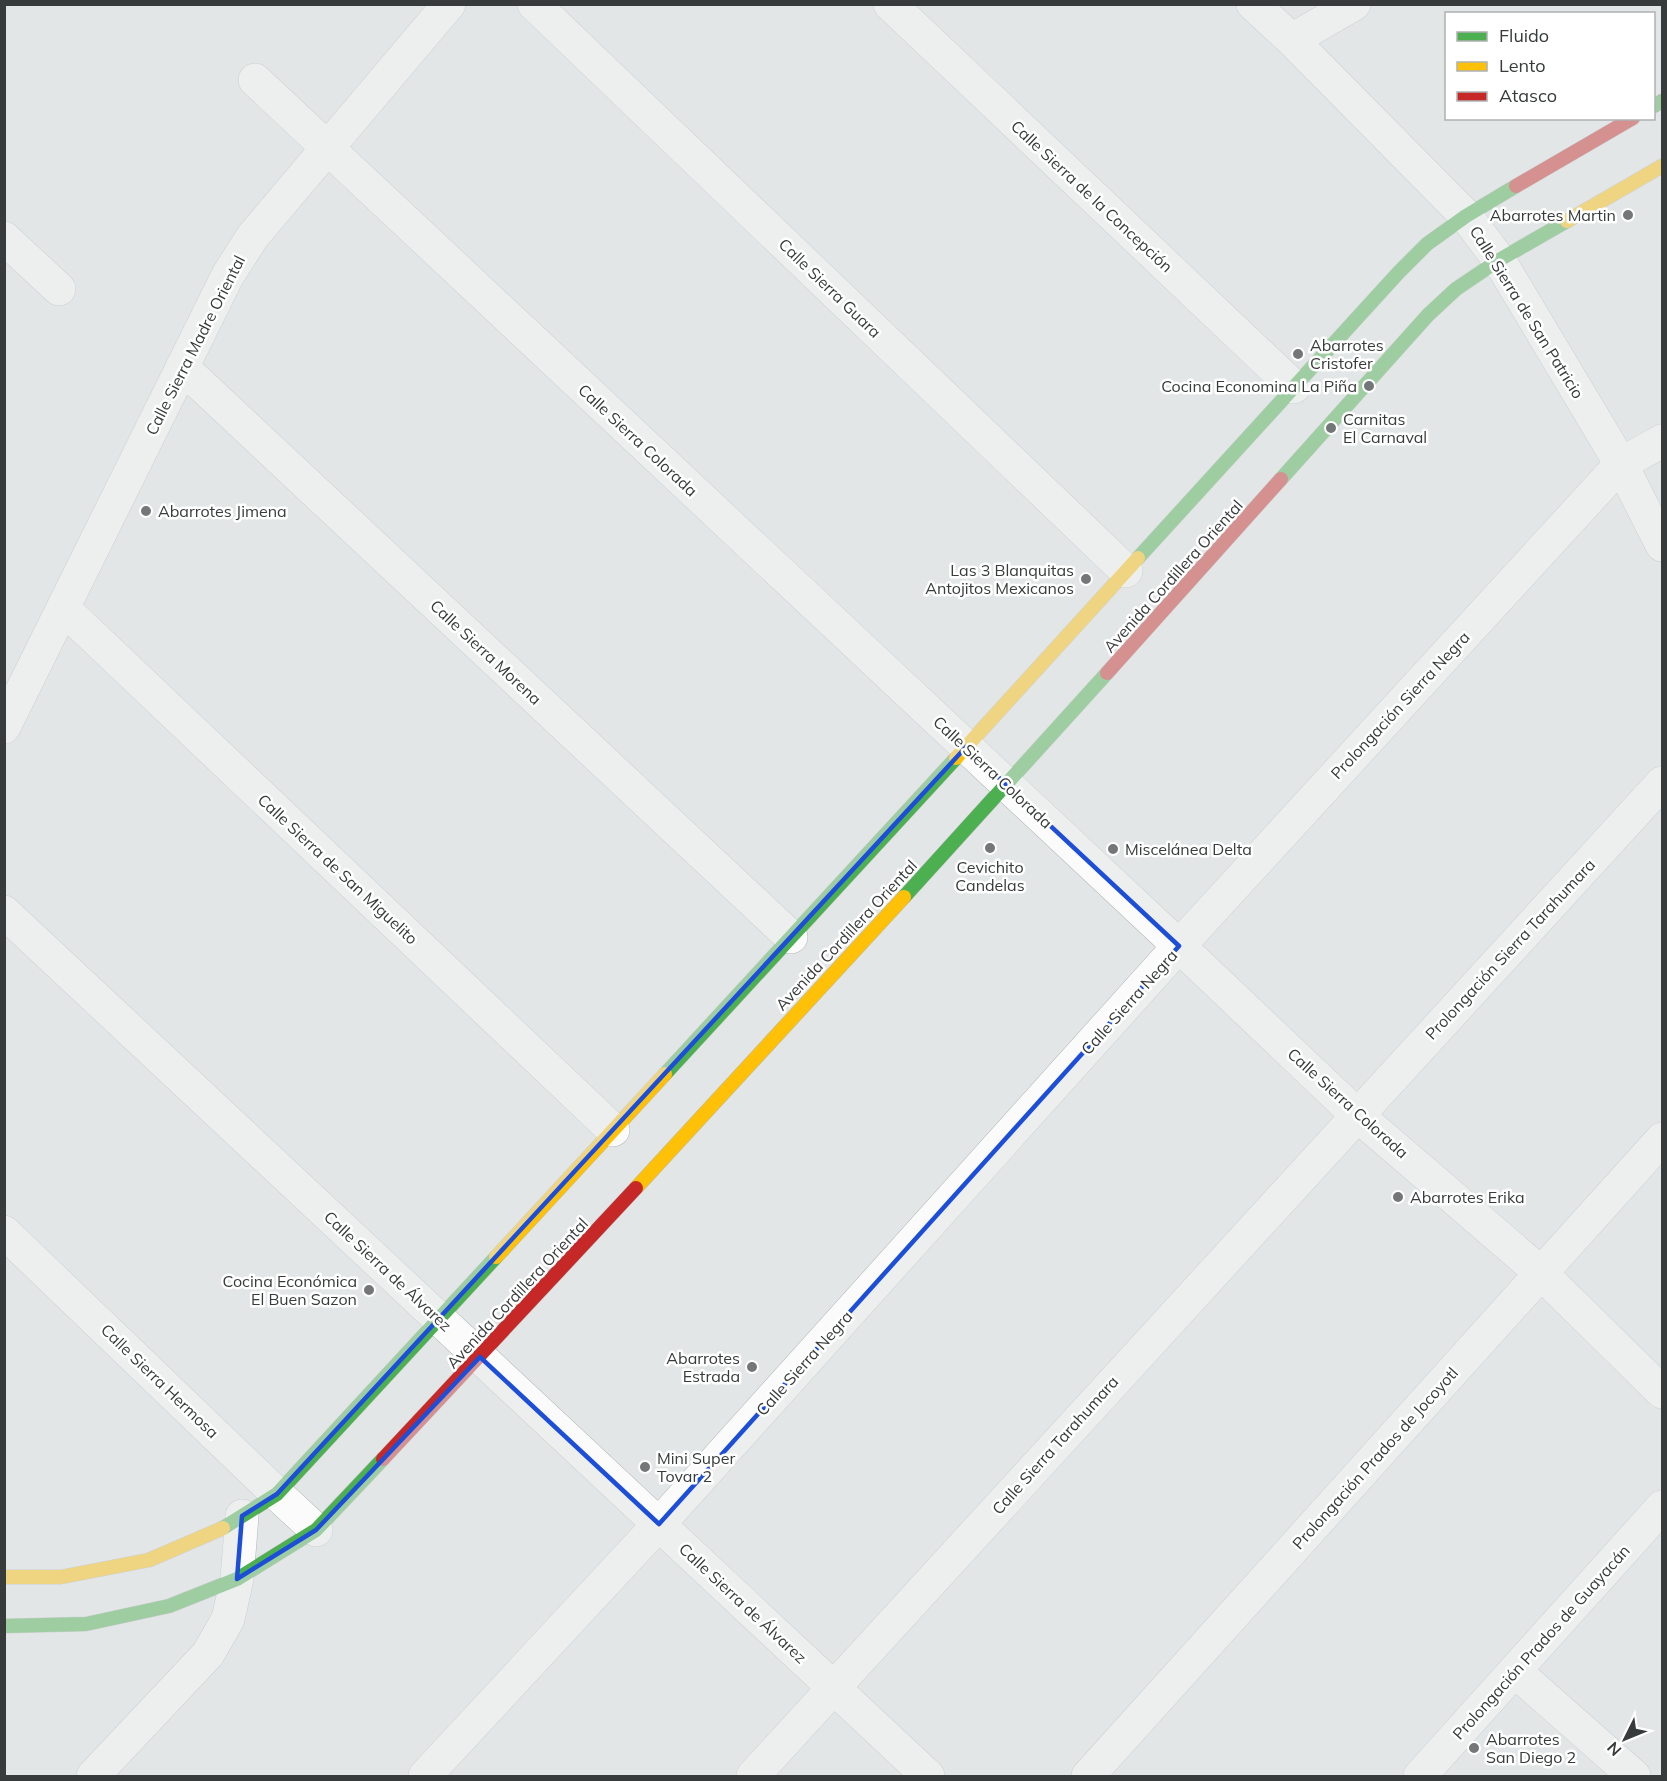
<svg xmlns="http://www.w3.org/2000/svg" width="1667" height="1781" viewBox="0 0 1667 1781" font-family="Mulish,sans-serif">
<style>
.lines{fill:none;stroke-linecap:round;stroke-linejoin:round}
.street-casing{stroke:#b4b7b7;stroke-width:34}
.fast-casing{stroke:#b4b7b7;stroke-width:15}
.slow-casing{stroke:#b4b7b7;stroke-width:15}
.jam-casing{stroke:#b4b7b7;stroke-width:15}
.street{stroke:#fbfbfb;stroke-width:33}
.fast{stroke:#4caf50;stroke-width:14}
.slow{stroke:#ffc107;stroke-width:14}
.jam{stroke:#c62828;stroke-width:14}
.marked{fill:none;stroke:#1d4ed8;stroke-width:4.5;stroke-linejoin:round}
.poi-dot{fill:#747777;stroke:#fff;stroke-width:2}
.labels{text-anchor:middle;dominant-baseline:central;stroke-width:5;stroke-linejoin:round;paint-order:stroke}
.street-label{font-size:16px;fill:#383b3b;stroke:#fff}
.poi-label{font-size:16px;fill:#383b3b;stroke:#fff;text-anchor:start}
</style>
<rect width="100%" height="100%" fill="#e2e6e6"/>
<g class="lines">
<defs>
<path id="street" d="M 534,4 L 1126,571
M 890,4 L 1294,387
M 1253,4 L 1292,40 L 1466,216 L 1499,260 L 1621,464 L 1662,545
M 1292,40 L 1354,4
M 255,80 L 1179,946 L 1357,1115 L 1541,1273 L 1662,1392
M 4,238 L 59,289
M 182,367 L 791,937
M 63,608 L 613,1130
M 4,727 L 228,275 L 253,236 L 449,4
M 4,912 L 928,1776
M 4,1232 L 277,1494 L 316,1530
M 1515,1671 L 1634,1776
M 93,1776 L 208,1654 L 228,1619 L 237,1579 L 242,1516
M 425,1776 L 659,1524 L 1179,946 L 1621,464 L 1662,441
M 753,1776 L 1662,783
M 1088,1776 L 1662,1139
M 1420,1776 L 1662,1507"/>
<path id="fast" d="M 1654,106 L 1662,101
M 1281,479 L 1428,315 L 1456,289 L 1499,260 L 1567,221
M 1138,558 L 1399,272 L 1427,244 L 1466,216 L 1516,186
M 904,897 L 1107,673
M 665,1074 L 956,758
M 223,1528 L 277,1494 L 496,1257
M 4,1626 L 86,1624 L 169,1606 L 237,1579 L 316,1530 L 383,1459"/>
<path id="slow" d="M 1567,221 L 1662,166
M 956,758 L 1138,558
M 636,1188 L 904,897
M 496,1257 L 665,1074
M 4,1577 L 61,1577 L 149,1560 L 223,1528"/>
<path id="jam" d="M 1516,186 L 1633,118
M 1107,673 L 1281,479
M 383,1459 L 636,1188"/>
</defs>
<use href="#street" class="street-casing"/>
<use href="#fast" class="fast-casing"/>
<use href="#slow" class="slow-casing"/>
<use href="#jam" class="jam-casing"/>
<use href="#street" class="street"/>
<use href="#fast" class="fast"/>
<use href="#slow" class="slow"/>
<use href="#jam" class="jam"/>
</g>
<path d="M0 0H1667V1781H0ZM 966,747 L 1179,946 L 659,1524 L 480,1357 L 316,1530 L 237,1579 L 242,1516 L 277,1494 Z" fill="#e2e6e6" fill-opacity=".55" fill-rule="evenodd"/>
<path class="marked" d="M 966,747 L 1179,946 L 659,1524 L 480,1357 L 316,1530 L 237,1579 L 242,1516 L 277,1494 Z"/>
<g class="poi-dot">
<circle cx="1628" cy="215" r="6"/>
<circle cx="1298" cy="354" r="6"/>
<circle cx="1369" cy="386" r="6"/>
<circle cx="1331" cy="428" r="6"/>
<circle cx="146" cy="511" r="6"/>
<circle cx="1086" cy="579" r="6"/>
<circle cx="990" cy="848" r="6"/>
<circle cx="1113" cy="849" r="6"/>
<circle cx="1398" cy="1197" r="6"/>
<circle cx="369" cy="1290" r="6"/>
<circle cx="752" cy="1367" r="6"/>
<circle cx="645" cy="1467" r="6"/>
<circle cx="1474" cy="1748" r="6"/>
</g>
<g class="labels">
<g class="street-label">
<text transform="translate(1092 196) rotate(43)">Calle Sierra de la Concepción</text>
<text transform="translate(830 288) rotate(44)">Calle Sierra Guara</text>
<text transform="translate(1527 312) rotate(58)">Calle Sierra de San Patricio</text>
<text transform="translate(195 345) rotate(-63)">Calle Sierra Madre Oriental</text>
<text transform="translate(638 440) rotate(43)">Calle Sierra Colorada</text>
<text transform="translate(1173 576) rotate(-48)">Avenida Cordillera Oriental</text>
<text transform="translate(486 652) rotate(43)">Calle Sierra Morena</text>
<text transform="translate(1400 705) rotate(-47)">Prolongación Sierra Negra</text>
<text transform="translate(993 772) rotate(43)">Calle Sierra Colorada</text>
<text transform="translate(338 869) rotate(43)">Calle Sierra de San Miguelito</text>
<text transform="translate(846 935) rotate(-47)">Avenida Cordillera Oriental</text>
<text transform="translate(1510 949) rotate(-47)">Prolongación Sierra Tarahumara</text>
<text transform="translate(1129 1002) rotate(-48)">Calle Sierra Negra</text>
<text transform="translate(1348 1103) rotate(42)">Calle Sierra Colorada</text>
<text transform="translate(388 1271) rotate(43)">Calle Sierra de Álvarez</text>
<text transform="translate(517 1293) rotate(-47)">Avenida Cordillera Oriental</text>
<text transform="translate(804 1363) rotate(-48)">Calle Sierra Negra</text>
<text transform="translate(160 1381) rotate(44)">Calle Sierra Hermosa</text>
<text transform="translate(1055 1445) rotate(-48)">Calle Sierra Tarahumara</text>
<text transform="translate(1375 1458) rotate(-48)">Prolongación Prados de Jocoyotl</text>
<text transform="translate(743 1603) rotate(43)">Calle Sierra de Álvarez</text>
<text transform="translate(1541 1642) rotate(-48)">Prolongación Prados de Guayacán</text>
</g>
<g class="poi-label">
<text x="1616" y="215" text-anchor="end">Abarrotes Martin</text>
<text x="1310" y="345">Abarrotes<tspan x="1310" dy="18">Cristofer</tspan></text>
<text x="1357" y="386" text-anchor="end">Cocina Economina La Piña</text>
<text x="1343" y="419">Carnitas<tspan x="1343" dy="18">El Carnaval</tspan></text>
<text x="158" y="511">Abarrotes Jimena</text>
<text x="1074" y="570" text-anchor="end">Las 3 Blanquitas<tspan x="1074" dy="18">Antojitos Mexicanos</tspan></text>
<text x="1125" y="849">Miscelánea Delta</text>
<text x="990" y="867" text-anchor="middle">Cevichito<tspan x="990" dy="18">Candelas</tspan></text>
<text x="1410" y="1197">Abarrotes Erika</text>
<text x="357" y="1281" text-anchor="end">Cocina Económica<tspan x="357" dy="18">El Buen Sazon</tspan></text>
<text x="740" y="1358" text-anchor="end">Abarrotes<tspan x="740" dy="18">Estrada</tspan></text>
<text x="657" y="1458">Mini Super<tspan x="657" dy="18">Tovar 2</tspan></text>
<text x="1486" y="1739">Abarrotes<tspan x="1486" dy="18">San Diego 2</tspan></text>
</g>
</g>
<rect width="1667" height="1781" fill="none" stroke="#383b3b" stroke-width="12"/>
<rect x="1445" y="12" width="210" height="108" fill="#ffffff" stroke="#afb1b1" stroke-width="1.5"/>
<rect x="1457" y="32" width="30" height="9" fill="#4caf50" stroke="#afb1b1" stroke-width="1.5"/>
<text x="1499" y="42" font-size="18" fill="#383b3b">Fluido</text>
<rect x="1457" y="62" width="30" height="9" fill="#ffc107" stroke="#afb1b1" stroke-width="1.5"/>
<text x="1499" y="72" font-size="18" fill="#383b3b">Lento</text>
<rect x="1457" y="92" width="30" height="9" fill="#c62828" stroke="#afb1b1" stroke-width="1.5"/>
<text x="1499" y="102" font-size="18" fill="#383b3b">Atasco</text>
<g transform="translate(1625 1739) rotate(227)" stroke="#ffffff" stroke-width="4.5" paint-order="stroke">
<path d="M0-4.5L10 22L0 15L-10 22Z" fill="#383b3b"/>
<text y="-9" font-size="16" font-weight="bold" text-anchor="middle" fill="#383b3b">N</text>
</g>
</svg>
